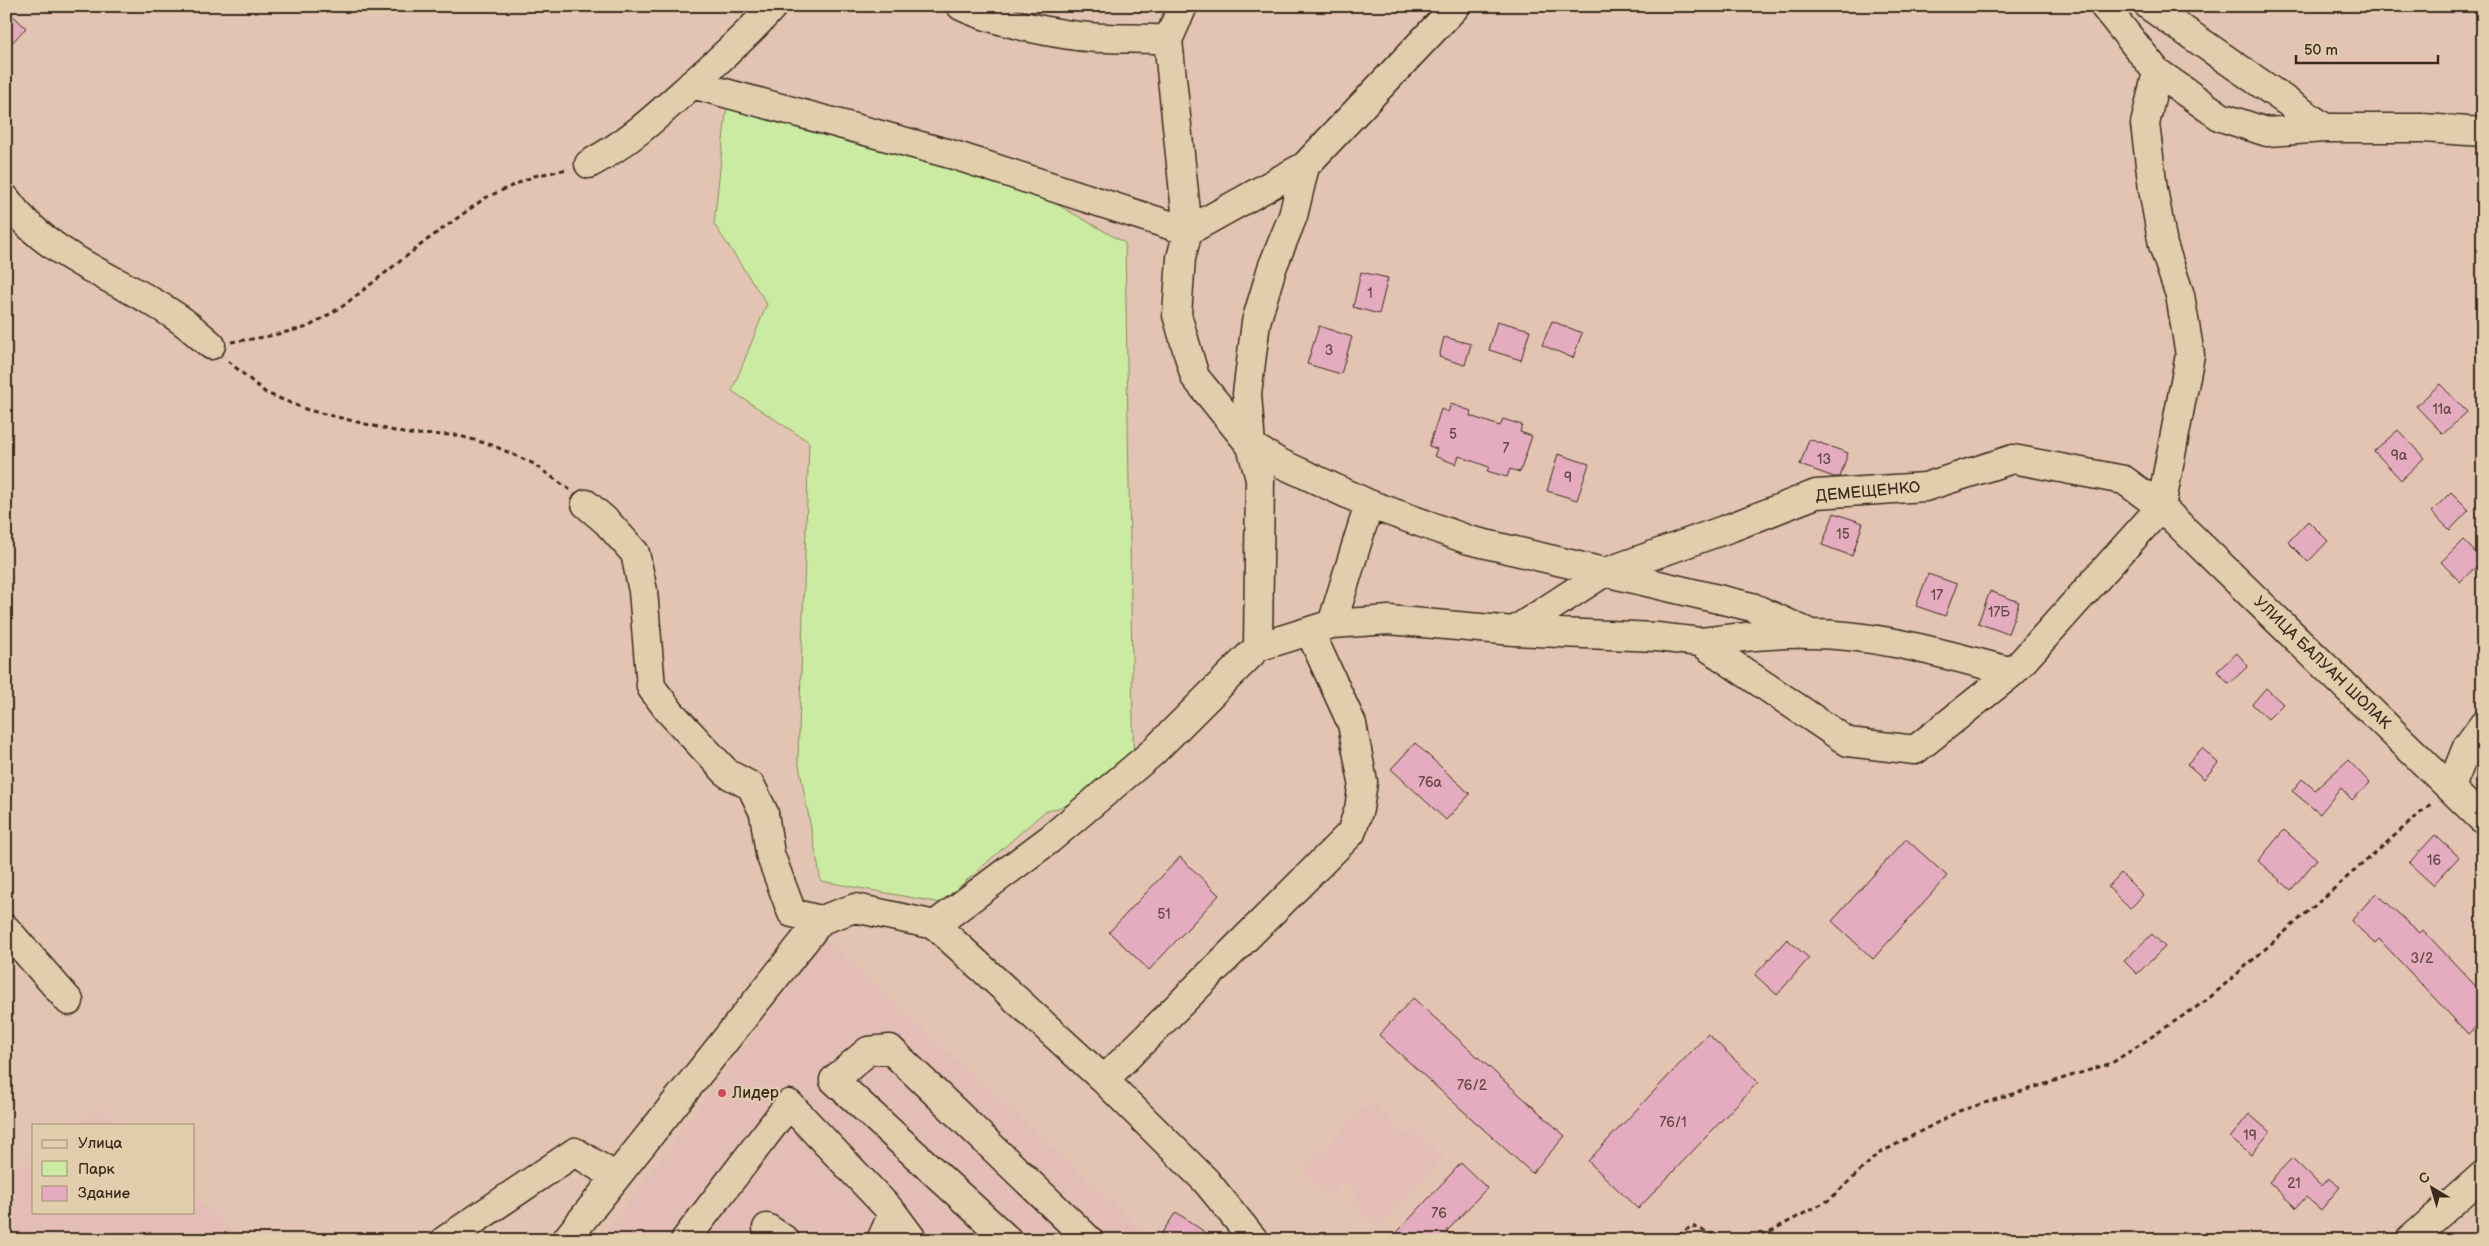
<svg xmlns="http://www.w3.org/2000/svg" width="2489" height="1246" viewBox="0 0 2489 1246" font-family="'Balsamiq Sans',sans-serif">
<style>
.built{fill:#e4bdb6}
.green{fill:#cceba2;stroke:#848a60}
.building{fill:#e5acbf;stroke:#3b2a1e}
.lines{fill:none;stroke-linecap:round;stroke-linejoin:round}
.minor-casing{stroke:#3b2a1e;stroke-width:31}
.path{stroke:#3b2a1e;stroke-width:3;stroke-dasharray:5 4;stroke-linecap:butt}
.minor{stroke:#e2cead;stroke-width:28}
.poi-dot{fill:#d1495b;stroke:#e2cead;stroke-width:2}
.labels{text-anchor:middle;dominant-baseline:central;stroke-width:4;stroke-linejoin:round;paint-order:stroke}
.number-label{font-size:14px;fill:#664a46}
.street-label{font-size:16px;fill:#3b2a1e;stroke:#e2cead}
.poi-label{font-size:16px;fill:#3b2a1e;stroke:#e2cead;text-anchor:start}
</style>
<rect width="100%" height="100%" fill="#e3c4b2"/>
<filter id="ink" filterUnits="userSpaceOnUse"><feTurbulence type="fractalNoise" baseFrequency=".02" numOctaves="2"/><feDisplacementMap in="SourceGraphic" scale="10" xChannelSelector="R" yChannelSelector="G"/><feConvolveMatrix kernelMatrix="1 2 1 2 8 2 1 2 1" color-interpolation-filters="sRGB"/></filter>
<g filter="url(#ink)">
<path class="built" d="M 824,938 L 1153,1240 L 601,1240 Z
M 1371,1101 L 1405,1135 L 1413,1127 L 1444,1158 L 1377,1227 L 1351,1201 L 1358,1194 L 1345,1181 L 1328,1197 L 1302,1171 Z
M 99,1107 L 119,1125 L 75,1125 Z
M 34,1155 L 34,1212 L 194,1212 L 194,1195 L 242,1240 L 6,1240 L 6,1175 Z"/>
<path class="green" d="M 728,95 L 1021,184 L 1125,243 L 1134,785 L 1044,812 L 941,903 L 821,881 L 798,760 L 809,442 L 732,391 L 767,304 L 714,224 Z"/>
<path class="building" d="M 6,9 L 26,28 L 6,49 Z
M 1361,272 L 1388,278 L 1379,314 L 1353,307 Z
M 1497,321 L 1530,330 L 1521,360 L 1489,350 Z
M 1552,321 L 1582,333 L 1573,358 L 1542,345 Z
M 1319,326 L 1352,337 L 1341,374 L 1307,364 Z
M 1444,337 L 1471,344 L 1465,365 L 1439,357 Z
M 2440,384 L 2467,412 L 2443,434 L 2416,406 Z
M 1451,404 L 1471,411 L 1470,416 L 1500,426 L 1503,419 L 1522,425 L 1520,432 L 1532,436 L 1520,472 L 1510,469 L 1507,477 L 1487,471 L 1489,467 L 1459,456 L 1456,464 L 1434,456 L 1437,449 L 1429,446 L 1441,409 L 1448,412 Z
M 2398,430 L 2424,458 L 2401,480 L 2374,451 Z
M 1809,439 L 1848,453 L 1840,477 L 1834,477 L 1800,465 Z
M 1558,454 L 1589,464 L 1577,500 L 1547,491 Z
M 2451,492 L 2469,510 L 2450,530 L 2431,512 Z
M 1834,513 L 1863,523 L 1852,556 L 1822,545 Z
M 2308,521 L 2328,541 L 2308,562 L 2288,542 Z
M 2463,540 L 2483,560 L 2460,582 L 2441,562 Z
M 1928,574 L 1957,584 L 1945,616 L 1916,606 Z
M 1990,591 L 2019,602 L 2008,634 L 1978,623 Z
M 2237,653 L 2248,666 L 2229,684 L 2217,671 Z
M 2266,688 L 2283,704 L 2268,719 L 2252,704 Z
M 1415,743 L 1470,794 L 1446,820 L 1391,769 Z
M 2202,748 L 2218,763 L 2204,779 L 2187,764 Z
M 2348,760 L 2370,783 L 2352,800 L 2341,788 L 2320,814 L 2292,791 L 2302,779 L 2315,790 Z
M 2284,830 L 2317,859 L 2291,890 L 2258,861 Z
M 2435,835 L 2459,857 L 2433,885 L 2409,863 Z
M 1906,839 L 1947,876 L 1873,959 L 1832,921 Z
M 1180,857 L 1219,895 L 1149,970 L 1109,932 Z
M 2121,873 L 2143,895 L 2130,909 L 2108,887 Z
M 2376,893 L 2420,933 L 2423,930 L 2483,994 L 2483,1020 L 2468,1034 L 2379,939 L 2375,943 L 2351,921 Z
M 2152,934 L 2165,947 L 2137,974 L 2124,961 Z
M 1787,939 L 1809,958 L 1777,995 L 1755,975 Z
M 1413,998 L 1565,1136 L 1532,1173 L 1379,1035 Z
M 1708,1034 L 1758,1082 L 1638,1209 L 1588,1161 Z
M 2249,1114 L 2270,1132 L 2251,1155 L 2230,1138 Z
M 2292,1158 L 2321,1186 L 2328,1178 L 2340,1187 L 2321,1210 L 2306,1197 L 2296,1208 L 2269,1182 Z
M 1461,1163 L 1487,1188 L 1447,1231 L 1456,1240 L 1390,1240 Z
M 1176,1212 L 1216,1240 L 1157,1240 Z"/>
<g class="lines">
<defs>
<path id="minor" d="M 961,6 C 994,22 1069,38 1107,38 C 1127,39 1148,38 1168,40
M 2149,6 L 2325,128
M 1168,40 L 1183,6
M 2157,72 L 2221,117 L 2267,132 L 2325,128 L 2423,128 L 2483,132
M 692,84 L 954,155 L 1188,231 L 1305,166 L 1456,6
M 589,164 C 633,140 661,112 698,79 C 724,55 750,33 773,6
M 1305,166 L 1293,216 L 1272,268 L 1256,322 L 1247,394 L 1251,446 L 1280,463 L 1369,504 L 1469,540 L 1752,607 L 1811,634
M 6,199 C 48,259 121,278 178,318 C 190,326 200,336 211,345
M 586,504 L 607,522 L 635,553 L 643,591 L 651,687 L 670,712 L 728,774 L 751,786 L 764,813 L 770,854 L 792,913 L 821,920 L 855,908 L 935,925 L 1104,1080 L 1206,1181 L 1254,1240
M 1332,624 L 1369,504
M 1514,631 L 1603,573 L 1732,527 L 1816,494 L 1925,487 L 2013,459 L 2124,480 L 2161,507 L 2483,820
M 1700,642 C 1736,638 1773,633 1810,634 C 1879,634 1946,655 2013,672
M 1258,647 L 1332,624 L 1389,620 L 1514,631 L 1657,637 L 1700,642 L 1848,742 L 1915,750 L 2013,672 L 2161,507 L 2190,355 L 2180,295 L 2163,245 L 2153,189 L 2145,124 L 2157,72 L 2104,6
M 2451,787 L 2467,747 L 2483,725
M 935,925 L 1050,839 L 1152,753 L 1258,647 L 1260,479 L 1251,446 L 1195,377 L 1177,315 L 1181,258 L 1188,231 L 1168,40
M 6,929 L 69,1001
M 1104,1080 L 1351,833 L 1359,809 L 1363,782 L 1352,724 L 1310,632
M 893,1213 L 913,1240
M 767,1228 L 785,1240
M 445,1240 L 575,1152 L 616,1177
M 566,1240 L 821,920
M 685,1240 L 789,1104 L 893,1213 L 881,1240
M 1008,1240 L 834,1080 L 868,1051 L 890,1049 L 1089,1240
M 2410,1240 L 2483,1175"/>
</defs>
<use href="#minor" class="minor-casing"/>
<path class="path" d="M 231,342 L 265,337 L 308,327 L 343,306 L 427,240 L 485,198 L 534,176 L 568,169
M 228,361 L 266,393 L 308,410 L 407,434 L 456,435 L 492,445 L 532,463 L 570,490
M 1670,1240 L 1692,1226 L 1727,1240
M 1754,1240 L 1829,1200 L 1878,1154 L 1959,1111 L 2112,1063 L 2207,1000 L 2433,802"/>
<use href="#minor" class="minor"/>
</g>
</g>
<circle class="poi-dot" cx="722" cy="1093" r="5"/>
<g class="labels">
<g class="number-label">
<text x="1370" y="293">1</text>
<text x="1329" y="350">3</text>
<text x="2442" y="409">11а</text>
<text x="1453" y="434">5</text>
<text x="1506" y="448">7</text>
<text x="2399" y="455">9а</text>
<text x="1824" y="459">13</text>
<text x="1568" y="477">9</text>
<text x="1843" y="534">15</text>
<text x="1937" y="595">17</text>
<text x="1999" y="612">17Б</text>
<text x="1430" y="782">76а</text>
<text x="2434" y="860">16</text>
<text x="1164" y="914">51</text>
<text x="2422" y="958">3/2</text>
<text x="1472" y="1085">76/2</text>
<text x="1673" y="1122">76/1</text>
<text x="2250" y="1135">19</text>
<text x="2294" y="1183">21</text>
<text x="1439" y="1213">76</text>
</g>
<g class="street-label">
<text transform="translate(1868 492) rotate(-5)">ДЕМЕЩЕНКО</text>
<text transform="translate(2322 663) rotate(44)">УЛИЦА БАЛУАН ШОЛАК</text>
</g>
<g class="poi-label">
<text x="732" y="1093">Лидер</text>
</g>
</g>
<rect width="2489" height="1246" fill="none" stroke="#e2cead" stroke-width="25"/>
<rect x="12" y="12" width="2464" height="1221" fill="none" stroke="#3b2a1e" stroke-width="2" filter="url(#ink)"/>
<rect x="32" y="1124" width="162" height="90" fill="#e2cead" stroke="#9f8c74"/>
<rect x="42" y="1140" width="25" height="8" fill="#e2cead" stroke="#9f8c74"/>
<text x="78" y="1148" font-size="15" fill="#3b2a1e">Улица</text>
<rect x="42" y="1161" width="25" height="15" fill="#cceba2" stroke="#9f8c74"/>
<text x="78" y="1174" font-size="15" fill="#3b2a1e">Парк</text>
<rect x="42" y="1186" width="25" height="15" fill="#e5acbf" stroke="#9f8c74"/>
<text x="78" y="1198" font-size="15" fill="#3b2a1e">Здание</text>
<g transform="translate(2432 1188) rotate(322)" stroke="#e2cead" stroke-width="4" paint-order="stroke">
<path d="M0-4L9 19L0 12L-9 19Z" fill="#3b2a1e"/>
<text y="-8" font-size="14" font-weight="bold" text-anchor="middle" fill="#3b2a1e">С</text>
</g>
<path d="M2296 55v8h142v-8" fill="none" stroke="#3b2a1e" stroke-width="2.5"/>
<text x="2304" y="55" font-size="15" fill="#3b2a1e" stroke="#e2cead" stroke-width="4" paint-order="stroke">50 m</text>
</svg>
